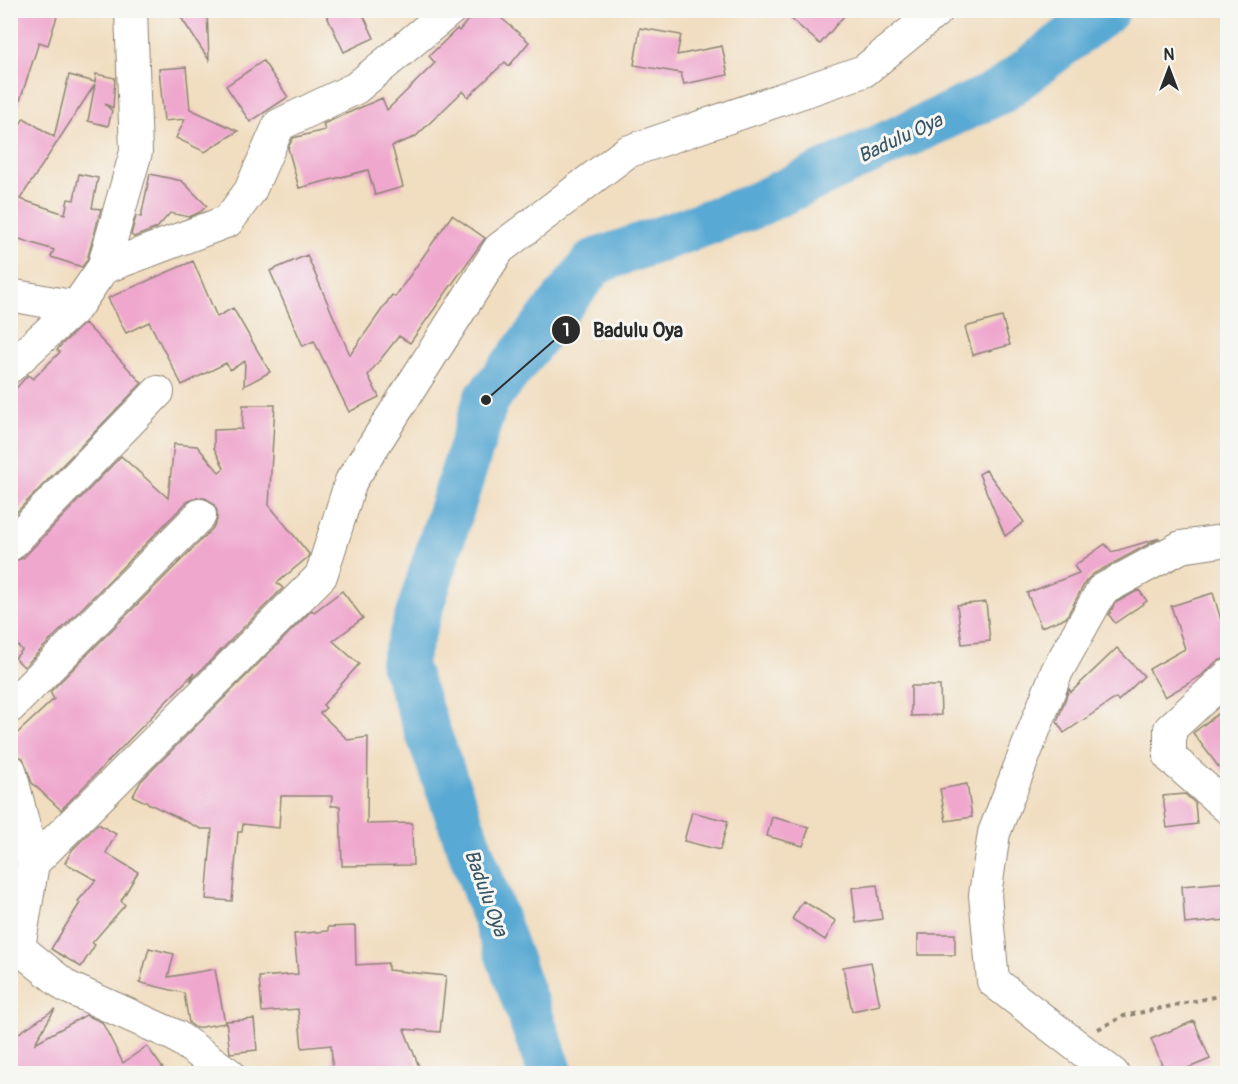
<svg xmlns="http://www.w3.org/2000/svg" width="1238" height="1084" viewBox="0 0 1238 1084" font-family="Pangolin,sans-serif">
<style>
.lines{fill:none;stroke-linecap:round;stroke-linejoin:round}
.river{stroke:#59a9d3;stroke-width:46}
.building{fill:#efa7ce}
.minor-casing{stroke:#8e8475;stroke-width:34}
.path{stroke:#8e8475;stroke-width:4;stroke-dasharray:4.5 4.5;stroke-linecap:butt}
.minor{stroke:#fff;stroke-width:32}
.labels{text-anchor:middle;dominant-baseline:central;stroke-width:6;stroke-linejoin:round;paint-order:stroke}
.water-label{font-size:20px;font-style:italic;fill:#3b5766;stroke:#f6f6f2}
.leader{fill:none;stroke:#2b2b2b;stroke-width:2}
.callout-dot{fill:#2b2b2b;stroke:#f6f6f2;stroke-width:2}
.mark-label{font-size:18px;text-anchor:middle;font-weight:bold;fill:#fff}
.callout-label{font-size:20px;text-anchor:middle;font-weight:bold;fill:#2b2b2b;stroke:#f6f6f2;stroke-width:6;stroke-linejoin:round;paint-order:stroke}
</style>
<rect width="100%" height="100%" fill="#f6f6f2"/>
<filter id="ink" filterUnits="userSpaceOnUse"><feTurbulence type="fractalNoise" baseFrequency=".0167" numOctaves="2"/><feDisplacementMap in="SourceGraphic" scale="12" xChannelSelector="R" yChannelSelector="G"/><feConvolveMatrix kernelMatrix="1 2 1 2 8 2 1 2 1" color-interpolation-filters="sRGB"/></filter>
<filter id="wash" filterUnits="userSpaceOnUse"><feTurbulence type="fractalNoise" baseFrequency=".008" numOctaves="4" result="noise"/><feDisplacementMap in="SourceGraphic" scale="24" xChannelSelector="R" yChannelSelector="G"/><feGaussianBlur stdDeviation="1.35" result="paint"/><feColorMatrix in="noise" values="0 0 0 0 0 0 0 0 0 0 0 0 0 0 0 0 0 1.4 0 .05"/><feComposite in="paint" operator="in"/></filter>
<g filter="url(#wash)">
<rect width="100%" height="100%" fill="#f1ddbf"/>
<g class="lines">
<path class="river" d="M 551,1074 L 403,663 L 486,400 L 594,262 L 749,208 L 1001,91 L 1107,10"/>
</g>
<g id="blocks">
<path class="building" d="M 10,10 L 59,10 L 48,45 L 39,42 L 15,116 L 10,115 Z
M 176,10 L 207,10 L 209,60 Z
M 324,10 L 361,10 L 374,38 L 344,52 Z
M 476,10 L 492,10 L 529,42 L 509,66 L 505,62 L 468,97 L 463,91 L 415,137 L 392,146 L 403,187 L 375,195 L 368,170 L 299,188 L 288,148 L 293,138 L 325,130 L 323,124 L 382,98 L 387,110 L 435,63 L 429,56 L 457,29 L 459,31 Z
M 781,10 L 849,10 L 820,44 Z
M 640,28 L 681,35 L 677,55 L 722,46 L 728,75 L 684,84 L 681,73 L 634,65 Z
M 263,61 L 288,97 L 250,122 L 226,86 Z
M 186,67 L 190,109 L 238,131 L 205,152 L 176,138 L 185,119 L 164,121 L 159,69 Z
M 96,74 L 115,78 L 113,108 L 105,104 L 112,111 L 108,126 L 88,121 L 95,84 L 20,199 L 65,214 L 68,199 L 74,200 L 79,174 L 98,178 L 92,208 L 101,209 L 87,260 L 82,267 L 51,257 L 54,250 L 10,236 L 10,140 L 24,118 L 54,137 L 69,75 L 95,82 Z
M 150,174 L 182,181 L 207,206 L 200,212 L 189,217 L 170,213 L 157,228 L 134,237 L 131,235 L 136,216 L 141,217 Z
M 452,215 L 485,238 L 410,343 L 399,336 L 368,375 L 379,397 L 349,412 L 314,341 L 303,346 L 270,271 L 307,255 L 350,355 L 392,295 L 395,297 Z
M 193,261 L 217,317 L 233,308 L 270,372 L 244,386 L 245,361 L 230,370 L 226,363 L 182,385 L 149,322 L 126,333 L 108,298 Z
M 1002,317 L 1010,345 L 973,355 L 965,327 Z
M 85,323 L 142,383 L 10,519 L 10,395 L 28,375 L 33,379 L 60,352 L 57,350 L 62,344 Z
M 243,405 L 275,405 L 269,505 L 309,554 L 308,557 L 277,583 L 283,588 L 190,681 L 194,673 L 61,810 L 32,783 L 23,758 L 10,753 L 10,740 L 54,699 L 50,692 L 213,528 L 217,520 L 217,511 L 213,503 L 205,498 L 196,498 L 187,502 L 24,667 L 15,658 L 22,650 L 10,638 L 10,562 L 23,558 L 121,456 L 168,498 L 174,444 L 197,446 L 219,472 L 224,468 L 214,448 L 214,430 L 242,429 Z
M 986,470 L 1024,522 L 1005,536 L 979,474 Z
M 1160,538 L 1093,574 L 1086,581 L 1066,618 L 1041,627 L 1027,593 L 1079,573 L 1074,566 L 1105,544 L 1112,552 Z
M 1139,590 L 1147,601 L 1115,623 L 1109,615 L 1115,603 Z
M 342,591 L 363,618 L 333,641 L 359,664 L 323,705 L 326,708 L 320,713 L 348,740 L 368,737 L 367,824 L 412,823 L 413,865 L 342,866 L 340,806 L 331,806 L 332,796 L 281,796 L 279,828 L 243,824 L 242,832 L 238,832 L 232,901 L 206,899 L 212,829 L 201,829 L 133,796 L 141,781 L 312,610 L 314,612 Z
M 1213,593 L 1227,640 L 1227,658 L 1216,662 L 1201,676 L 1165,697 L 1149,669 L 1185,649 L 1171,606 Z
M 986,602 L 990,641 L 962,644 L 957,605 Z
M 1117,648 L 1144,676 L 1118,701 L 1116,698 L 1064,733 L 1057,722 L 1069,689 L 1071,692 Z
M 911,686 L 940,686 L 941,715 L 911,716 Z
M 1227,707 L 1227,778 L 1193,733 Z
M 967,784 L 972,817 L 946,821 L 940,789 Z
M 1185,794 L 1195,803 L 1197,824 L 1167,828 L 1163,796 Z
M 692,812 L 728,821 L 720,850 L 684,841 Z
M 772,817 L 809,827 L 803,846 L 767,836 Z
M 98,824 L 116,834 L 106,853 L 138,872 L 121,901 L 125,905 L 92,943 L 95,945 L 81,967 L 51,949 L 80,903 L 78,901 L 96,880 L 65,863 L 72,850 Z
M 1227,882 L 1227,920 L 1185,924 L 1182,886 Z
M 877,885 L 882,919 L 856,923 L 852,888 Z
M 803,901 L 836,921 L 825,940 L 792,919 Z
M 355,926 L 356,965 L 388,963 L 388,970 L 446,976 L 440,1032 L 404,1029 L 422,1074 L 333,1073 L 331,1045 L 302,1048 L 298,1009 L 262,1012 L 259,977 L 298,974 L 294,934 L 328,931 L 328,927 Z
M 918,934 L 955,934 L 955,955 L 918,955 Z
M 149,948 L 174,954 L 168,977 L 215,969 L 225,1023 L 196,1028 L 189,1023 L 184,993 L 138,982 L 140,982 Z
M 871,962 L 880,1005 L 852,1011 L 843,967 Z
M 55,1009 L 35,1043 L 86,1015 L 102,1022 L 123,1063 L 147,1046 L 167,1074 L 10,1074 L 10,1039 Z
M 254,1019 L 257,1050 L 230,1053 L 226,1021 Z
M 1194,1021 L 1210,1059 L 1174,1074 L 1166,1074 L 1151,1039 Z"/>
</g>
</g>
<g filter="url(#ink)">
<use href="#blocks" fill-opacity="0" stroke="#8e8475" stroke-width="1.5"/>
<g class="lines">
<defs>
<path id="minor" d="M 103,268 L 228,221 L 250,191 L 279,125 L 356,88 L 450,10
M 10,295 L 76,307
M 10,367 L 76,307 L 103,268 L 136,152 L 131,10
M 10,545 L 158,392
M 1228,676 L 1170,729 L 1170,757 L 1228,808
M 10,707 L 200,515
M 10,770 L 33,863 L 19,948 L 67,987 L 176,1036 L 229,1074
M 33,863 L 321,576 L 351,481 L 499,249 L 627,152 L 864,71 L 938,10
M 1113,1074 L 993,981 L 985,895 L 994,833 L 1057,671 L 1102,590 L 1181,547 L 1228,540"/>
</defs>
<use href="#minor" class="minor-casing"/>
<path class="path" d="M 1098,1029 L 1124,1016 L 1228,994"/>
<use href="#minor" class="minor"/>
</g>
</g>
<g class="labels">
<g class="water-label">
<text transform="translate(900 138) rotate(-25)">Badulu Oya</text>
<text transform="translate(486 893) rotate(70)">Badulu Oya</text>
</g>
</g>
<path class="leader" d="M486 400L566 330"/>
<g class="callout-dot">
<circle cx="486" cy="400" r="6"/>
<circle cx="566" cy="330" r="15"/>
</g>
<g class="mark-label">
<text x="566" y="336">1</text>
</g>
<g class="callout-label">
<text x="638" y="337">Badulu Oya</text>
</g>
<rect width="1238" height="1084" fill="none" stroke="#f6f6f2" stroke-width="36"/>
<g transform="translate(1169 69)" stroke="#f6f6f2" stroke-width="4.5" paint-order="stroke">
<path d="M0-4.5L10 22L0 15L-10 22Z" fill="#2b2b2b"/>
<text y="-9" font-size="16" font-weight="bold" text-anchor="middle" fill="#2b2b2b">N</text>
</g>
</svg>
